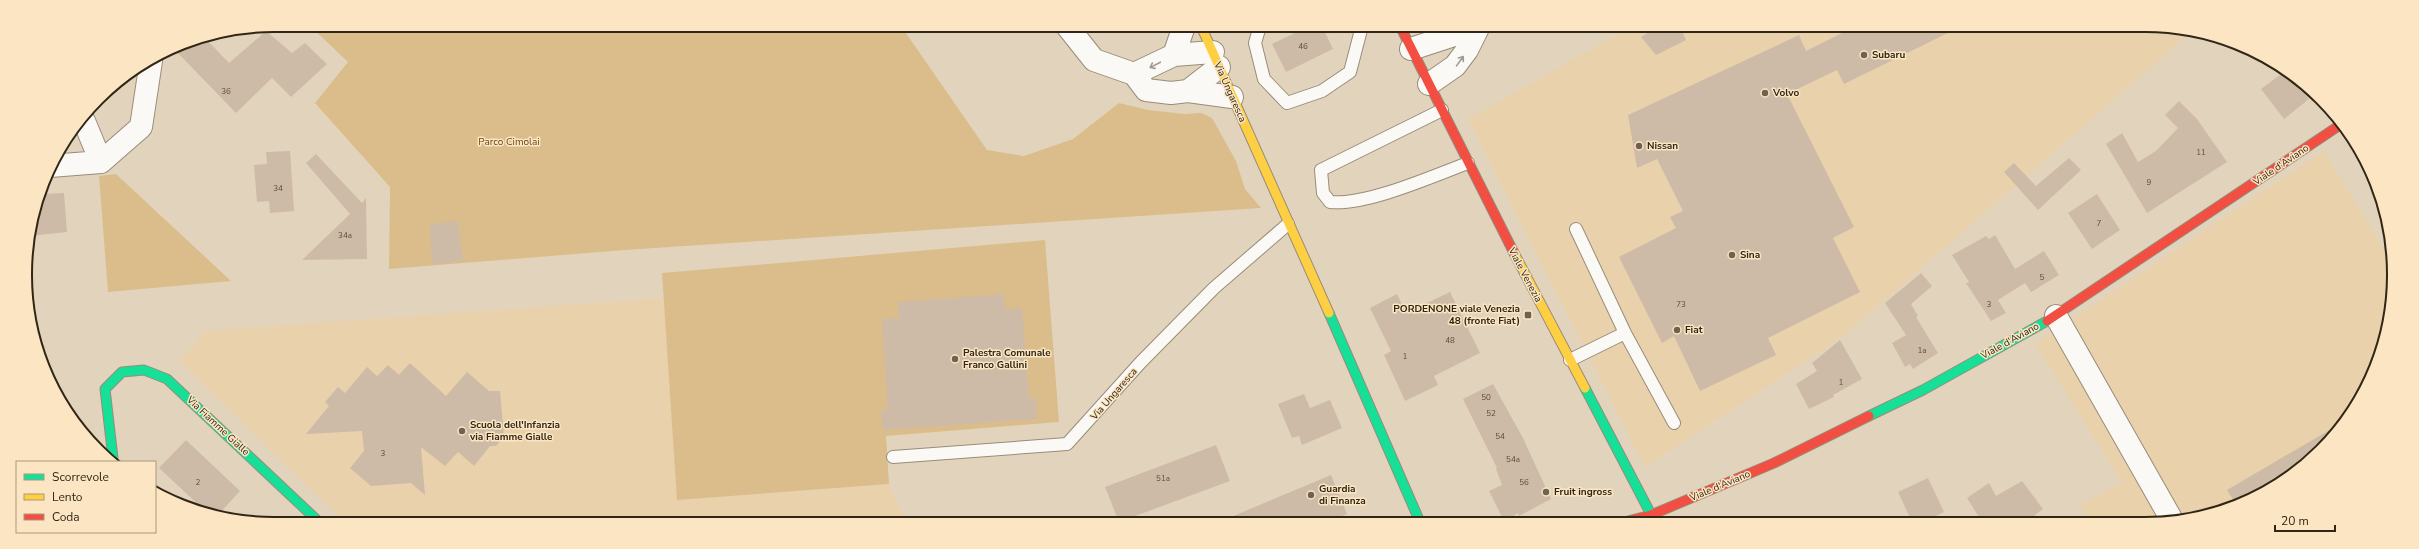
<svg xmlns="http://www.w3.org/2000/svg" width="2419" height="549" viewBox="0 0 2419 549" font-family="'Nunito Sans',sans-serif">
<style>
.built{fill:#e9d1ab}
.green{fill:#dbbd8c}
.building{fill:#cdbba7}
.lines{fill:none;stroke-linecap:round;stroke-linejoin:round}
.lane-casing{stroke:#988c7a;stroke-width:14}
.street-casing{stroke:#988c7a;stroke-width:24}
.fast-casing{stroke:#988c7a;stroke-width:11}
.slow-casing{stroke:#988c7a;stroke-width:11}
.jam-casing{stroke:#988c7a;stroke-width:11}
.lane{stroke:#fbf9f5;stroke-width:12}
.street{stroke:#fbf9f5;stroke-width:22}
.fast{stroke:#16e098;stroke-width:9}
.slow{stroke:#ffcf43;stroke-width:9}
.jam{stroke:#f24e42;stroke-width:9}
.oneway{stroke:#a09a90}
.poi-dot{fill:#6f634f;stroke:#fbe5c2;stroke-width:1.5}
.labels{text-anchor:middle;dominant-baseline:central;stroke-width:3;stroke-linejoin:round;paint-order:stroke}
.number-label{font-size:8px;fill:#5a4d3b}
.poi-label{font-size:10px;font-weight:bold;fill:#312615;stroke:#fbe5c2;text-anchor:start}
.street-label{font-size:10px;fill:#312615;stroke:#fbe5c2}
.park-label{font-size:10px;fill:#654912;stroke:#fbe5c2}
.rim{fill:none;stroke:#312615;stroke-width:2}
</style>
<rect width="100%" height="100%" fill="#e2d4bc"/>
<path class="built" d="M 1630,27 L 2177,27 L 2191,32 L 1847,333 L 1645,467 L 1468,119 Z
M 2324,151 L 2388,256 L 2392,307 L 2368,385 L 2321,451 L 2255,498 L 2177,522 L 2088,522 L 2080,505 L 2122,482 L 2035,344 Z
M 664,298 L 677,500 L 889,484 L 897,505 L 910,522 L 345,522 L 179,361 L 205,331 Z"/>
<path class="green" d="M 309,25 L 901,26 L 987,150 L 1024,156 L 1073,139 L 1119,103 L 1148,110 L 1185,114 L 1201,113 L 1212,118 L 1236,161 L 1245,189 L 1261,208 L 625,250 L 389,269 L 390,187 L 315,103 L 348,62 Z
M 116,174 L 231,281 L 108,292 L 99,176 Z
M 1045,240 L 1059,422 L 886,436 L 889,484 L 677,500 L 662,273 Z"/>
<path class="building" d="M 1309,26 L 1322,26 L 1333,49 L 1286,72 L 1272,44 Z
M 1657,27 L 1680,27 L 1686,40 L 1656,55 L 1641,37 Z
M 1854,27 L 1960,27 L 1844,84 L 1837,70 L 1787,94 L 1854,227 L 1833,238 L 1860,292 L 1768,338 L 1776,355 L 1700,391 L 1674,336 L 1662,343 L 1619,257 L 1676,228 L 1670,217 L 1683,211 L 1657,159 L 1637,168 L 1628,115 L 1799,35 L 1806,51 Z
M 266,31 L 292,53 L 305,43 L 327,64 L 291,97 L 272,78 L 236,113 L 173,48 L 179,44 L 206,39 L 229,63 Z
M 2284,72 L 2309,99 L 2284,119 L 2261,89 Z
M 2179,101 L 2197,119 L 2227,162 L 2147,213 L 2106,144 L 2122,133 L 2138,162 L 2156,151 L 2178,128 L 2165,115 Z
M 290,151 L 294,211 L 270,213 L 269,201 L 257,202 L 254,165 L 267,164 L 266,152 Z
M 316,154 L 362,203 L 366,198 L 367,259 L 302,260 L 350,214 L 306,163 Z
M 2069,158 L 2081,170 L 2038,210 L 2004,172 L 2014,163 L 2036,186 Z
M 64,193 L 67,232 L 31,236 L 43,194 Z
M 2097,194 L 2120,230 L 2092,249 L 2068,213 Z
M 458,221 L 463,261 L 432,264 L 430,224 Z
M 1995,235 L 2015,269 L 2044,251 L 2059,275 L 2031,292 L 2025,283 L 1998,300 L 2006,313 L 1991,321 L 1966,283 L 1969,282 L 1952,255 L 1986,236 L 1989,239 Z
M 1921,273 L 1932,286 L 1911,304 L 1918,316 L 1916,317 L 1938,353 L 1913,369 L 1910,364 L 1905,367 L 1892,343 L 1906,335 L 1885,303 Z
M 1450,292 L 1480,353 L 1434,376 L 1438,385 L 1405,401 L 1384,355 L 1391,351 L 1370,308 L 1397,294 L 1406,313 Z
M 1004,294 L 1005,309 L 1022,308 L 1029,398 L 1036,398 L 1037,419 L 883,430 L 881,410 L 888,409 L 882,319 L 899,318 L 898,302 Z
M 1840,340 L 1862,379 L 1833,395 L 1834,397 L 1809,409 L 1796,384 L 1817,371 L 1812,363 Z
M 410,363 L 446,396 L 467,372 L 489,391 L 500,391 L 504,437 L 496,446 L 490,446 L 474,466 L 458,452 L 445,466 L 421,447 L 425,495 L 411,483 L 371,486 L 350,468 L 364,451 L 362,431 L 306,434 L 329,406 L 325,402 L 338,387 L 345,393 L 367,367 L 377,376 L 388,365 L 399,375 Z
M 1493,384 L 1523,438 L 1551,499 L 1519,516 L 1518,513 L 1504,521 L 1489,491 L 1502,485 L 1496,469 L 1497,468 L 1463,399 Z
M 1304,394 L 1310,408 L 1330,400 L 1342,428 L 1302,445 L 1299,436 L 1292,438 L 1278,404 Z
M 2333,428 L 2335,431 L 2321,451 L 2255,498 L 2236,504 L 2227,490 Z
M 186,440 L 240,491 L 219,514 L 202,508 L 159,468 Z
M 1216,445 L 1230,481 L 1119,522 L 1105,487 Z
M 1331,475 L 1347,514 L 1328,522 L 1219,522 Z
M 1928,478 L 1944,512 L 1924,522 L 1912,522 L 1898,492 Z
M 2022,481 L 2043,509 L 2026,522 L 1982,522 L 1967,498 L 1989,483 L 1996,496 Z"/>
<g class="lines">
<defs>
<path id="lane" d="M 1260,26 L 1255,43 L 1264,79 L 1287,103 L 1322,91 L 1350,72 L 1362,26
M 1442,110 L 1321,170 L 1323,193 L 1330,202 C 1366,206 1433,176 1468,163
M 1576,229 L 1625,333 L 1674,423
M 1570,360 L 1625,333
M 893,457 L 1067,444 L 1141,362 L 1214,288 L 1288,224"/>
<path id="street" d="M 1067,26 L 1094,60 L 1134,74
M 1184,26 L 1174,55 L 1134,74 L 1146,90 L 1171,93 L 1188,91 L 1232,97
M 1411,49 L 1457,34 L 1470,26
M 1174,55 L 1213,52
M 1429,84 L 1455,66 L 1467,50 L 1479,26
M 1188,91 L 1219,67
M 84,121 L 101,162
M 50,166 L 101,162 L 141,127 L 151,61
M 2056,316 L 2173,522"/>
<path id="fast" d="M 1329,313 L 1420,522
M 1585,388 L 1655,522
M 1869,416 L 1923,390 L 2047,321
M 113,458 L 105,389 L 122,372 L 144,370 L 167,379 L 319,522"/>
<path id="slow" d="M 1201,26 L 1329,313
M 1514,253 L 1585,388"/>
<path id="jam" d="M 1400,26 L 1514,253
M 2047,321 L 2343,123
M 1624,522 L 1651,515 L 1774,463 L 1869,416"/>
</defs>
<use href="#lane" class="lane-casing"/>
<use href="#street" class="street-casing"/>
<use href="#fast" class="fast-casing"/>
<use href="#slow" class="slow-casing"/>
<use href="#jam" class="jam-casing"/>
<use href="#lane" class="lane"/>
<use href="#street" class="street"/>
<use href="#fast" class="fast"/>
<use href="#slow" class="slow"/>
<use href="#jam" class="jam"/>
</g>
<defs><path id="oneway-shaft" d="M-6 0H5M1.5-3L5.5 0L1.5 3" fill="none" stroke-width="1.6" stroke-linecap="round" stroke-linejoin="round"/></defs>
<g class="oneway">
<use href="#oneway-shaft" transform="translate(1460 61) rotate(-54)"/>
<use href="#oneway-shaft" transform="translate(1155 65) rotate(152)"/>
</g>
<g class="poi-dot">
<circle cx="1864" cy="55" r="4"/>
<circle cx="1765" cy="93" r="4"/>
<circle cx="1639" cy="146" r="4"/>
<circle cx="1732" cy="255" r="4"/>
<rect x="1524" y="311" width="8" height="8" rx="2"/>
<circle cx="1677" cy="330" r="4"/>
<circle cx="955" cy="359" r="4"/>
<circle cx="462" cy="431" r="4"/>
<circle cx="1546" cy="492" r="4"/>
<circle cx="1311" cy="495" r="4"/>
</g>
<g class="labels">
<g class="number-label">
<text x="1303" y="46">46</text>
<text x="226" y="91">36</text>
<text x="2201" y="152">11</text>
<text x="2149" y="182">9</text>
<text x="278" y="188">34</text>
<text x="2099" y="223">7</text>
<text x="345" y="235">34a</text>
<text x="2042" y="277">5</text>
<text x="1681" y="304">73</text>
<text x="1989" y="304">3</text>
<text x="1450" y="340">48</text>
<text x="1922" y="350">1a</text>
<text x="1405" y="356">1</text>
<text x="1841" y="382">1</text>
<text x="1486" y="397">50</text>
<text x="1491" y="413">52</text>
<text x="1500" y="436">54</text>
<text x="383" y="453">3</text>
<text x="1513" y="459">54a</text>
<text x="1163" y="478">51a</text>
<text x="198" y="482">2</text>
<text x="1524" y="482">56</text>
</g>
<g class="poi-label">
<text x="1872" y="55">Subaru</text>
<text x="1773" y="93">Volvo</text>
<text x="1647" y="146">Nissan</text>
<text x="1740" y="255">Sina</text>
<text x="1520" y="309" text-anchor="end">PORDENONE viale Venezia<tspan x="1520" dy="12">48 (fronte Fiat)</tspan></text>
<text x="1685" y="330">Fiat</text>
<text x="963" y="353">Palestra Comunale<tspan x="963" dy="12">Franco Gallini</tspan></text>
<text x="470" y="425">Scuola dell'Infanzia<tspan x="470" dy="12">via Fiamme Gialle</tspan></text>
<text x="1319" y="489">Guardia<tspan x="1319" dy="12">di Finanza</tspan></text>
<text x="1554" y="492">Fruit ingross</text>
</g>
<g class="street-label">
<text transform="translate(1230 92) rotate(66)">Via Ungaresca</text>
<text transform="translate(2281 165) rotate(-34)">Viale d'Aviano</text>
<text transform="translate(1525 275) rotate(62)">Viale Venezia</text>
<text transform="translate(2010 341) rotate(-29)">Viale d'Aviano</text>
<text transform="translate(1114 394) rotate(-49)">Via Ungaresca</text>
<text transform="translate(218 426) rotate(43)">Via Fiamme Gialle</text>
<text transform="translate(1720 486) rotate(-23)">Viale d'Aviano</text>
</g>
<g class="park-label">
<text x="509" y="142">Parco Cimolai</text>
</g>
</g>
<path d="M0 0H2419V549H0ZM274 32H2145A242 242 0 0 1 2387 274V275A242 242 0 0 1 2145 517H274A242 242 0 0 1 32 275V274A242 242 0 0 1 274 32Z" fill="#fbe5c2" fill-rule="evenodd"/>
<path class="rim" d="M274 32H2145A242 242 0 0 1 2387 274V275A242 242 0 0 1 2145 517H274A242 242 0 0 1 32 275V274A242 242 0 0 1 274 32Z"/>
<rect x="16" y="461" width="140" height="72" fill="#fbe5c2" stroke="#aa997d"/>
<rect x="24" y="474" width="20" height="6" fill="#16e098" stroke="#aa997d"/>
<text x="52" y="481" font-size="12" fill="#312615">Scorrevole</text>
<rect x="24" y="494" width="20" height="6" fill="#ffcf43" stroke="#aa997d"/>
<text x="52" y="501" font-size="12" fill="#312615">Lento</text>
<rect x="24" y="514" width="20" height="6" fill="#f24e42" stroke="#aa997d"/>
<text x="52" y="521" font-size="12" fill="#312615">Coda</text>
<path d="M2275 525v6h60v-6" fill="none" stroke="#312615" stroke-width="2"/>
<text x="2281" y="525" font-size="12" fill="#312615" stroke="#fbe5c2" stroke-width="3" paint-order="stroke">20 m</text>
</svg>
